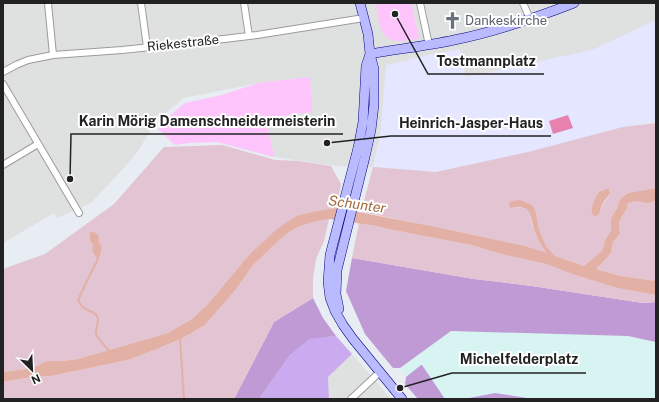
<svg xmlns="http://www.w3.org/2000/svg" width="659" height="402" viewBox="0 0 659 402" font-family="'Public Sans',sans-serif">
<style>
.residential{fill:#dfe0e0}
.commercial{fill:#d7f4f3}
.education{fill:#e5e6ff}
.grass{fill:#caabef}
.forest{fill:#c09ad5}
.wetland{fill:#e2c4d3;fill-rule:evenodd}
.park{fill:#fec4fc}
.pitch{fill:#e781ae}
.water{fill:#e3b0a6}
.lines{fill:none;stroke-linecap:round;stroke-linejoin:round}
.stream{stroke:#e3b0a6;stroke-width:2}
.street-casing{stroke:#9c9c9c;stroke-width:8}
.secondary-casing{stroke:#070082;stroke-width:10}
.street{stroke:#fff;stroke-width:6}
.secondary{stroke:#babafe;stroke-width:9}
.labels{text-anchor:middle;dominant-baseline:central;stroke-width:4;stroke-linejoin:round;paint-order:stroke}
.worship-label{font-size:13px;fill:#5b616d;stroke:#fff;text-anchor:start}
.street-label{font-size:13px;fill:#222;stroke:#fff}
.water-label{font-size:14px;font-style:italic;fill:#a2693d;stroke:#fff}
.leader{fill:none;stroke:#222;stroke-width:1.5}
.callout-dot{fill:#222;stroke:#fff;stroke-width:1.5}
.callout-label{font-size:14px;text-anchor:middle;font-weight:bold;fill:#222;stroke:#fff;stroke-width:4;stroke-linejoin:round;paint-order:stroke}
</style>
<rect width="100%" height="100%" fill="#e8ecf3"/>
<path class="residential" d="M 3,3 L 656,3 L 656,121 L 623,127 L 528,152 L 436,172 L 373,167 L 337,166 L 274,157 L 266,118 L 311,112 L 310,77 L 258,83 L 184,98 L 157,120 L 138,151 L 122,170 L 91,203 L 57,218 L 54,213 L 3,243 Z
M 352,354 L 391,399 L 329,399 L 328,377 Z"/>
<path class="commercial" d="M 451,331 L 628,336 L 656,342 L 656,399 L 418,399 L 405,384 L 406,377 L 400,368 Z"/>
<path class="education" d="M 656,20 L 656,121 L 623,127 L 528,152 L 436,172 L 373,167 L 381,128 L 386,65 L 408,61 L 408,59 L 460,49 L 466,77 L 592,50 Z"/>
<path class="grass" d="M 336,336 L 352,354 L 328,377 L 329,399 L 259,399 L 290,355 L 309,338 Z"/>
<path class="forest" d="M 352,258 L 474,279 L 532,286 L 643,303 L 656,302 L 656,342 L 628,336 L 451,331 L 400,368 L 393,368 L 365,334 L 346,291 Z
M 313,298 L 323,318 L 336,336 L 309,339 L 290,355 L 259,399 L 234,399 L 274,322 Z
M 421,365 L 422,365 L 445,399 L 418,399 L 405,384 L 406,377 Z
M 495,393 L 527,398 L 529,399 L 464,399 Z"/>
<path class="wetland" d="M 656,123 L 656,188 L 628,193 L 620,199 L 617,208 L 611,218 L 611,231 L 606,238 L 602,251 L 584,266 L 555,256 L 546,246 L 539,229 L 536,213 L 534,207 L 526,202 L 510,208 C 537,205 527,215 535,232 C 538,239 544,247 549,254 L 525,246 L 432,226 L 361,212 L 373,167 L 436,172 L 528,152 L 623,127 ZM 609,188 L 610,194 L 602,206 L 600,212 L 592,208 L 599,192 Z
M 222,145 L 275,160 L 299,161 L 331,166 L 341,184 L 336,208 L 316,211 L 299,215 L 248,256 L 207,305 L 192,319 L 168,333 L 78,359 L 63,361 L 47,361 L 32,368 L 3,372 L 3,269 L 45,254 L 114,204 L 164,147 Z
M 656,200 L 656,281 L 621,276 L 596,269 L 603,262 L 611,253 L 613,242 L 620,234 L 619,222 L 627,208 L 627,204 C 639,197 643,208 656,200 Z
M 329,219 L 324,241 L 316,259 L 313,278 L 313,298 L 274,322 L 234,399 L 3,399 L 3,382 L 32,377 L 51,376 L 128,360 L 152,351 L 183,338 L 205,325 L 237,288 L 253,265 L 286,234 L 298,227 L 313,222 Z
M 359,223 L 377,226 L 393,230 L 471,245 L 501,254 L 546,264 L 575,275 L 617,288 L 656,295 L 656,302 L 643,303 L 532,286 L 474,279 L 352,258 Z"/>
<path class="park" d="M 376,3 L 411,3 L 419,38 C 413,39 408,41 403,41 C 379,43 379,21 376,3 Z
M 310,77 L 312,112 L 266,118 L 274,157 L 217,142 L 189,143 L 175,145 L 158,129 L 169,116 L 185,103 L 222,95 L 258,83 Z"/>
<path class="pitch" d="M 568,115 L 573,128 L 553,134 L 549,121 Z"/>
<path class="water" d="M 609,188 L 610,194 C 607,197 604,201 602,205 C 600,210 601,213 596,216 C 595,216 593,216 593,215 C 589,210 596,196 599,192 Z
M 656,188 L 656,200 C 644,208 639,197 627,204 L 627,208 L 619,222 L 620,234 L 613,242 L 611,253 L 603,262 L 596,269 L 621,276 L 656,281 L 656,295 L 617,288 L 575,275 L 546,264 L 501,254 L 471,245 L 393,230 L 377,226 L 329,219 L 313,222 L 298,227 L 286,234 L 253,265 L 237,288 L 205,325 L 183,338 L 152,351 L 128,360 L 51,376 L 32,377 L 3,382 L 3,372 L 32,368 L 47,361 L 63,361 L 78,359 L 168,333 L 192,319 L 207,305 L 248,256 L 276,230 L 287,222 L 299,215 L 316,211 L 336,208 L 363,213 L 432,226 L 525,246 L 547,253 C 542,247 538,240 535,232 C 529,215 534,204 510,208 L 509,203 L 513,201 L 520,200 L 530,204 L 534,207 L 536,213 L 539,229 L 546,246 L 555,256 L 584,266 L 602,251 L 606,238 L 611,231 L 611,218 L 617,208 L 620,199 L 628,193 Z
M 90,232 C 95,232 97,233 99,237 C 98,241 99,244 102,246 L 100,256 L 98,259 C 92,252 92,253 93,244 L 90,241 Z"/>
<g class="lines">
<path class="stream" d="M 98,257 L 97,261 L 85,285 L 78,300 C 80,303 81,306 84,308 C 88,311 94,311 97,316 C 100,322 95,328 96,334 C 98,339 106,347 110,352
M 180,338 L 184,399"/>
<defs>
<path id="street" d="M 48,3 L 53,55
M 141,3 L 147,47
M 244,3 L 249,36
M 420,3 L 429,45
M 523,3 L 530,19
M 3,72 L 16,65 L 28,60 L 53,55 L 122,50 L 199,42 L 257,35 L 364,18
M 3,84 L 79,213
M 3,165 L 38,144
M 351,399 L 380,372"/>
<path id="secondary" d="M 370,54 L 366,66 L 364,104 L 363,122 L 358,148 L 330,255 L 328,282 L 330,298 L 335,311 L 343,325 L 353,339 L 402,399
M 370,54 C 398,49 426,46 454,40 C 495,32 535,18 574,3
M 339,309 L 336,294 L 337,270 L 365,157 L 371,130 L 374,105 L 374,69 L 370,54 L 368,34 L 360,3"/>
</defs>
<use href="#street" class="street-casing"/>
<use href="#secondary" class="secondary-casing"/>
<use href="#street" class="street"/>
<use href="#secondary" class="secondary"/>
</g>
<defs>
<symbol id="church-bare" viewBox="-9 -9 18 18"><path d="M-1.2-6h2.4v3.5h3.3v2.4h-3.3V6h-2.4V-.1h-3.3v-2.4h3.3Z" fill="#6b7280" stroke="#fff" stroke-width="2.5" paint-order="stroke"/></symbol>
</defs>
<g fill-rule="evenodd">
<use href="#church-bare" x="440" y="8" width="25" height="25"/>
</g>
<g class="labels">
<g class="worship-label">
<text x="465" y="20">Dankeskirche</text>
</g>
<g class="street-label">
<text transform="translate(183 43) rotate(-6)">Riekestraße</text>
</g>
<g class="water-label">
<text transform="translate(357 204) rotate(8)">Schunter</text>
</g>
</g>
<path class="leader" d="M395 14L428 74H544M70 179L71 134H343M327 143L391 136H551M400 388L452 373H586"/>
<g class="callout-dot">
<circle cx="395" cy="14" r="4"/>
<circle cx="70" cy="179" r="4"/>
<circle cx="327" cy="143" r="4"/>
<circle cx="400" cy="388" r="4"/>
</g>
<g class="callout-label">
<text x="486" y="66">Tostmannplatz</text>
<text x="207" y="126">Karin Mörig Damenschneidermeisterin</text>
<text x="471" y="128">Heinrich-Jasper-Haus</text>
<text x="519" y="364">Michelfelderplatz</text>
</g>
<rect width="659" height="402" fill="none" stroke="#222222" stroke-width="8"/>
<g transform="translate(32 370) rotate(156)" stroke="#ffffff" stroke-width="3" paint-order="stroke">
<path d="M0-3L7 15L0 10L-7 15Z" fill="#222222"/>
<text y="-6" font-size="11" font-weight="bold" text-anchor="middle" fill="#222222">N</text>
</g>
</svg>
